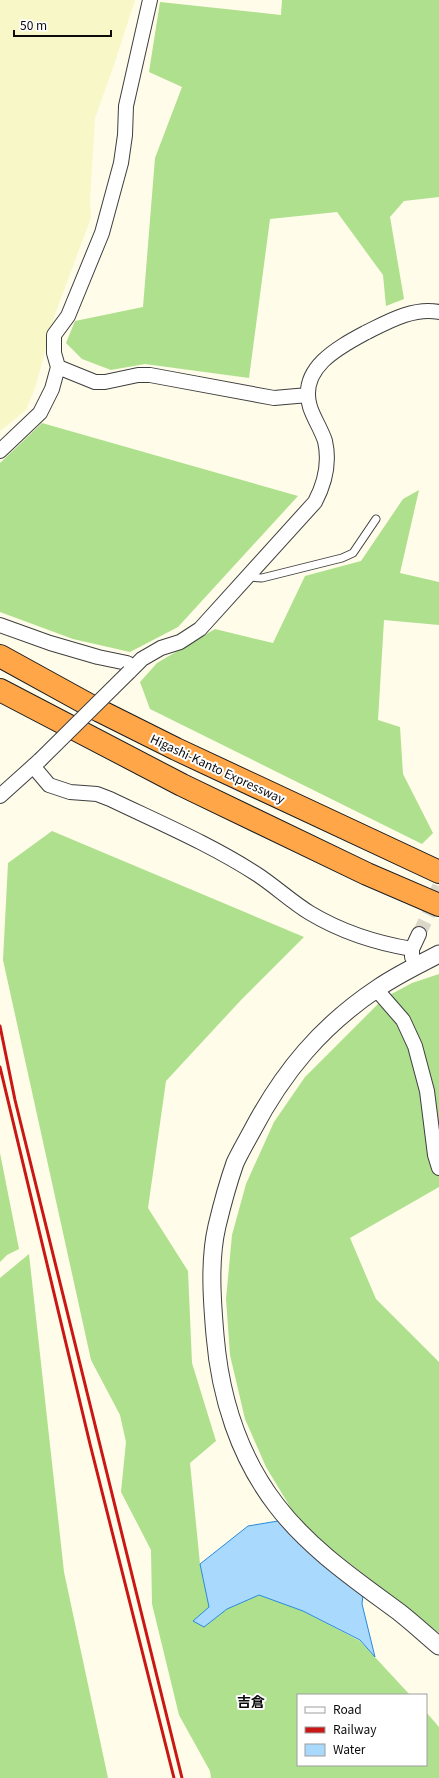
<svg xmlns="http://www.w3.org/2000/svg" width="439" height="1778" viewBox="0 0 439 1778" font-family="Georgia,'Noto Sans JP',serif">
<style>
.farmland{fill:#f8f7c7}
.forest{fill:#aee08d}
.water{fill:#a9d9fd;stroke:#288adc}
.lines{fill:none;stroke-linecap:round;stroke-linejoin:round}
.minor-tunnel{stroke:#dbd8c9;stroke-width:14;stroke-dasharray:14 7;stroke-linecap:butt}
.service-casing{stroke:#3f3f3f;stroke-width:9}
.minor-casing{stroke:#3f3f3f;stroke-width:16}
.tertiary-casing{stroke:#3f3f3f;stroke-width:19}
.motorway-casing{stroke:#1d1d1d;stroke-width:24}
.service{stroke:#fff;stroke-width:7}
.minor{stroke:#fff;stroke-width:14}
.tertiary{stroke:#fff;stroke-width:17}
.motorway{stroke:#ffa648;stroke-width:22}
.rail{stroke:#ca1715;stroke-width:3}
.minor-bridge-casing{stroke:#3f3f3f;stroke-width:16;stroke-linecap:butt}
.minor-bridge{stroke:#fff;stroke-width:14}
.labels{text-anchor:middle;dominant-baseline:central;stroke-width:4;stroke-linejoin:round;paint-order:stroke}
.street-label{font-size:12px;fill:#0c0c0c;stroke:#fff}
.quarter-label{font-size:14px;font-weight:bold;fill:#0c0c0c;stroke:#fff}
</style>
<rect width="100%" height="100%" fill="#fffcea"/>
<path class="farmland" d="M 0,0 L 135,0 L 113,68 L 95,118 L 90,202 L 91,218 L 55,314 L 36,385 L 26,410 L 0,431 Z"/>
<path class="forest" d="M 282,0 L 439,0 L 439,197 L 404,201 L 390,217 L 404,299 L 386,306 L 383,275 L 337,212 L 270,219 L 249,378 L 145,364 L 111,370 L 82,359 L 66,343 L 75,321 L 143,307 L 155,158 L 182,87 L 149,72 L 160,2 L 281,15 Z
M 42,423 L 298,496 L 178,627 L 130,652 L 73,639 L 0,612 L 0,463 Z
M 419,490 L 400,573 L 439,582 L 439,625 L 384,620 L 378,720 L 400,727 L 403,774 L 433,833 L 422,844 L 150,709 L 140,682 L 157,663 L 215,629 L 273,643 L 305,576 L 361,561 L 403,499 Z
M 52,831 L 304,937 L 241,1000 L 166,1081 L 148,1208 L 188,1271 L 192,1363 L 216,1441 L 190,1463 L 200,1564 L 209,1607 L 204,1627 L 227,1609 L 259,1595 L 303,1611 L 360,1641 L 410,1695 L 298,1695 L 298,1765 L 426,1765 L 426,1712 L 439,1727 L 439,1778 L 211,1778 L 210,1771 L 179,1715 L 152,1604 L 151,1550 L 121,1492 L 126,1442 L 120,1415 L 91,1360 L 3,960 L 8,863 Z
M 439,974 L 439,1187 L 350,1238 L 376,1299 L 439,1362 L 439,1633 L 320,1540 L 295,1515 L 266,1467 L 245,1419 L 230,1355 L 226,1299 L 232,1235 L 246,1184 L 274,1122 L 305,1077 L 384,998 L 412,983 Z
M 0,1153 L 19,1249 L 7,1255 L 0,1262 Z
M 29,1254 L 64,1572 L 108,1778 L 0,1778 L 0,1278 Z"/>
<path class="water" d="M 284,1520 L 363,1595 L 362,1604 L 375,1657 L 360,1640 L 303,1611 L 259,1595 L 227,1609 L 204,1627 L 193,1621 L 209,1607 L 200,1564 L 248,1526 Z"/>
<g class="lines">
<path class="minor-tunnel" d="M 419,934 L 430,911 L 439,886"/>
<defs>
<path id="service" d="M 248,577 L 262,578 L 342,558 L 353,553 L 376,519"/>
<path id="minor" d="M 58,367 L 95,382 L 105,382 L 138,375 L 150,375 L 274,398 L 308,395
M 0,451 L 40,413 L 52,389 L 58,367 L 54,353 L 54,335 L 68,316 L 102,233 L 121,163 L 125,135 L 126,106 L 150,0
M 0,625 L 50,643 L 98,657 L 127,663 L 133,668
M 129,672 L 142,659 L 161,648 L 180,642 L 200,629 L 315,502 C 325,483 330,463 325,441 C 321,429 314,419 310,407 C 298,368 339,347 367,332 C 389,321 414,307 439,312
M 33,766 L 49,785 L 70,792 L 97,794 L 110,799 C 160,823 212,845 258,875 C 276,887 292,902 310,913 C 340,931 376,943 412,949
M 0,796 L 40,760
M 412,957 L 412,949 L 419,934
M 376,989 L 403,1020 L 415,1046 L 427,1091 L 435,1155 L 439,1168"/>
<path id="tertiary" d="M 439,954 C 418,965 397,975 378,988 C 321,1026 283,1072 252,1131 C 246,1142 240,1152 235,1163 C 228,1183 222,1205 217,1226 C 209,1260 212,1300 215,1335 C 220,1396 239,1457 277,1506 C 310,1549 356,1580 399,1612 C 413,1623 426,1635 439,1646"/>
<path id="motorway" d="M 0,656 L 100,711 L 176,749 L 439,872
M 0,690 L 182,785 L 367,874 L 439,905"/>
</defs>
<use href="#service" class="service-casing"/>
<use href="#minor" class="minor-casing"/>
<use href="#tertiary" class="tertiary-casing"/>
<use href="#motorway" class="motorway-casing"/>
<use href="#service" class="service"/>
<use href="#minor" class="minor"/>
<use href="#tertiary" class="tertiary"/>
<use href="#motorway" class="motorway"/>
<path class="rail" d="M 0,1026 L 15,1100 L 182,1778
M 0,1067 L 90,1444 L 174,1778"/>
<defs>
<path id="minor-bridge" d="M 40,760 L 129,672"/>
</defs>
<use href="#minor-bridge" class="minor-bridge-casing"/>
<use href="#minor-bridge" class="minor-bridge"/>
</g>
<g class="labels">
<g class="street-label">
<text transform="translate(218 768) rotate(25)">Higashi-Kanto Expressway</text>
</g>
<g class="quarter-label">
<text x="251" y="1701">吉倉</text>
</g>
</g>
<rect x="297" y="1694" width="130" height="72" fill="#ffffff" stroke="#9e9e9e"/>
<rect x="305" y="1707" width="20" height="6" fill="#ffffff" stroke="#9e9e9e"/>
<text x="333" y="1714" font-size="12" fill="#0c0c0c">Road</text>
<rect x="305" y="1727" width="20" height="6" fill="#ca1715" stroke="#9e9e9e"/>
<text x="333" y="1734" font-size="12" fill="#0c0c0c">Railway</text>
<rect x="305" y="1744" width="20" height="12" fill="#a9d9fd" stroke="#9e9e9e"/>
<text x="333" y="1754" font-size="12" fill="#0c0c0c">Water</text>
<path d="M14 30v6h97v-6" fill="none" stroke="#0c0c0c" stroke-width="2"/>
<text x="20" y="30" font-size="12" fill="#0c0c0c" stroke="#ffffff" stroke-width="3" paint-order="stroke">50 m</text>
</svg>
